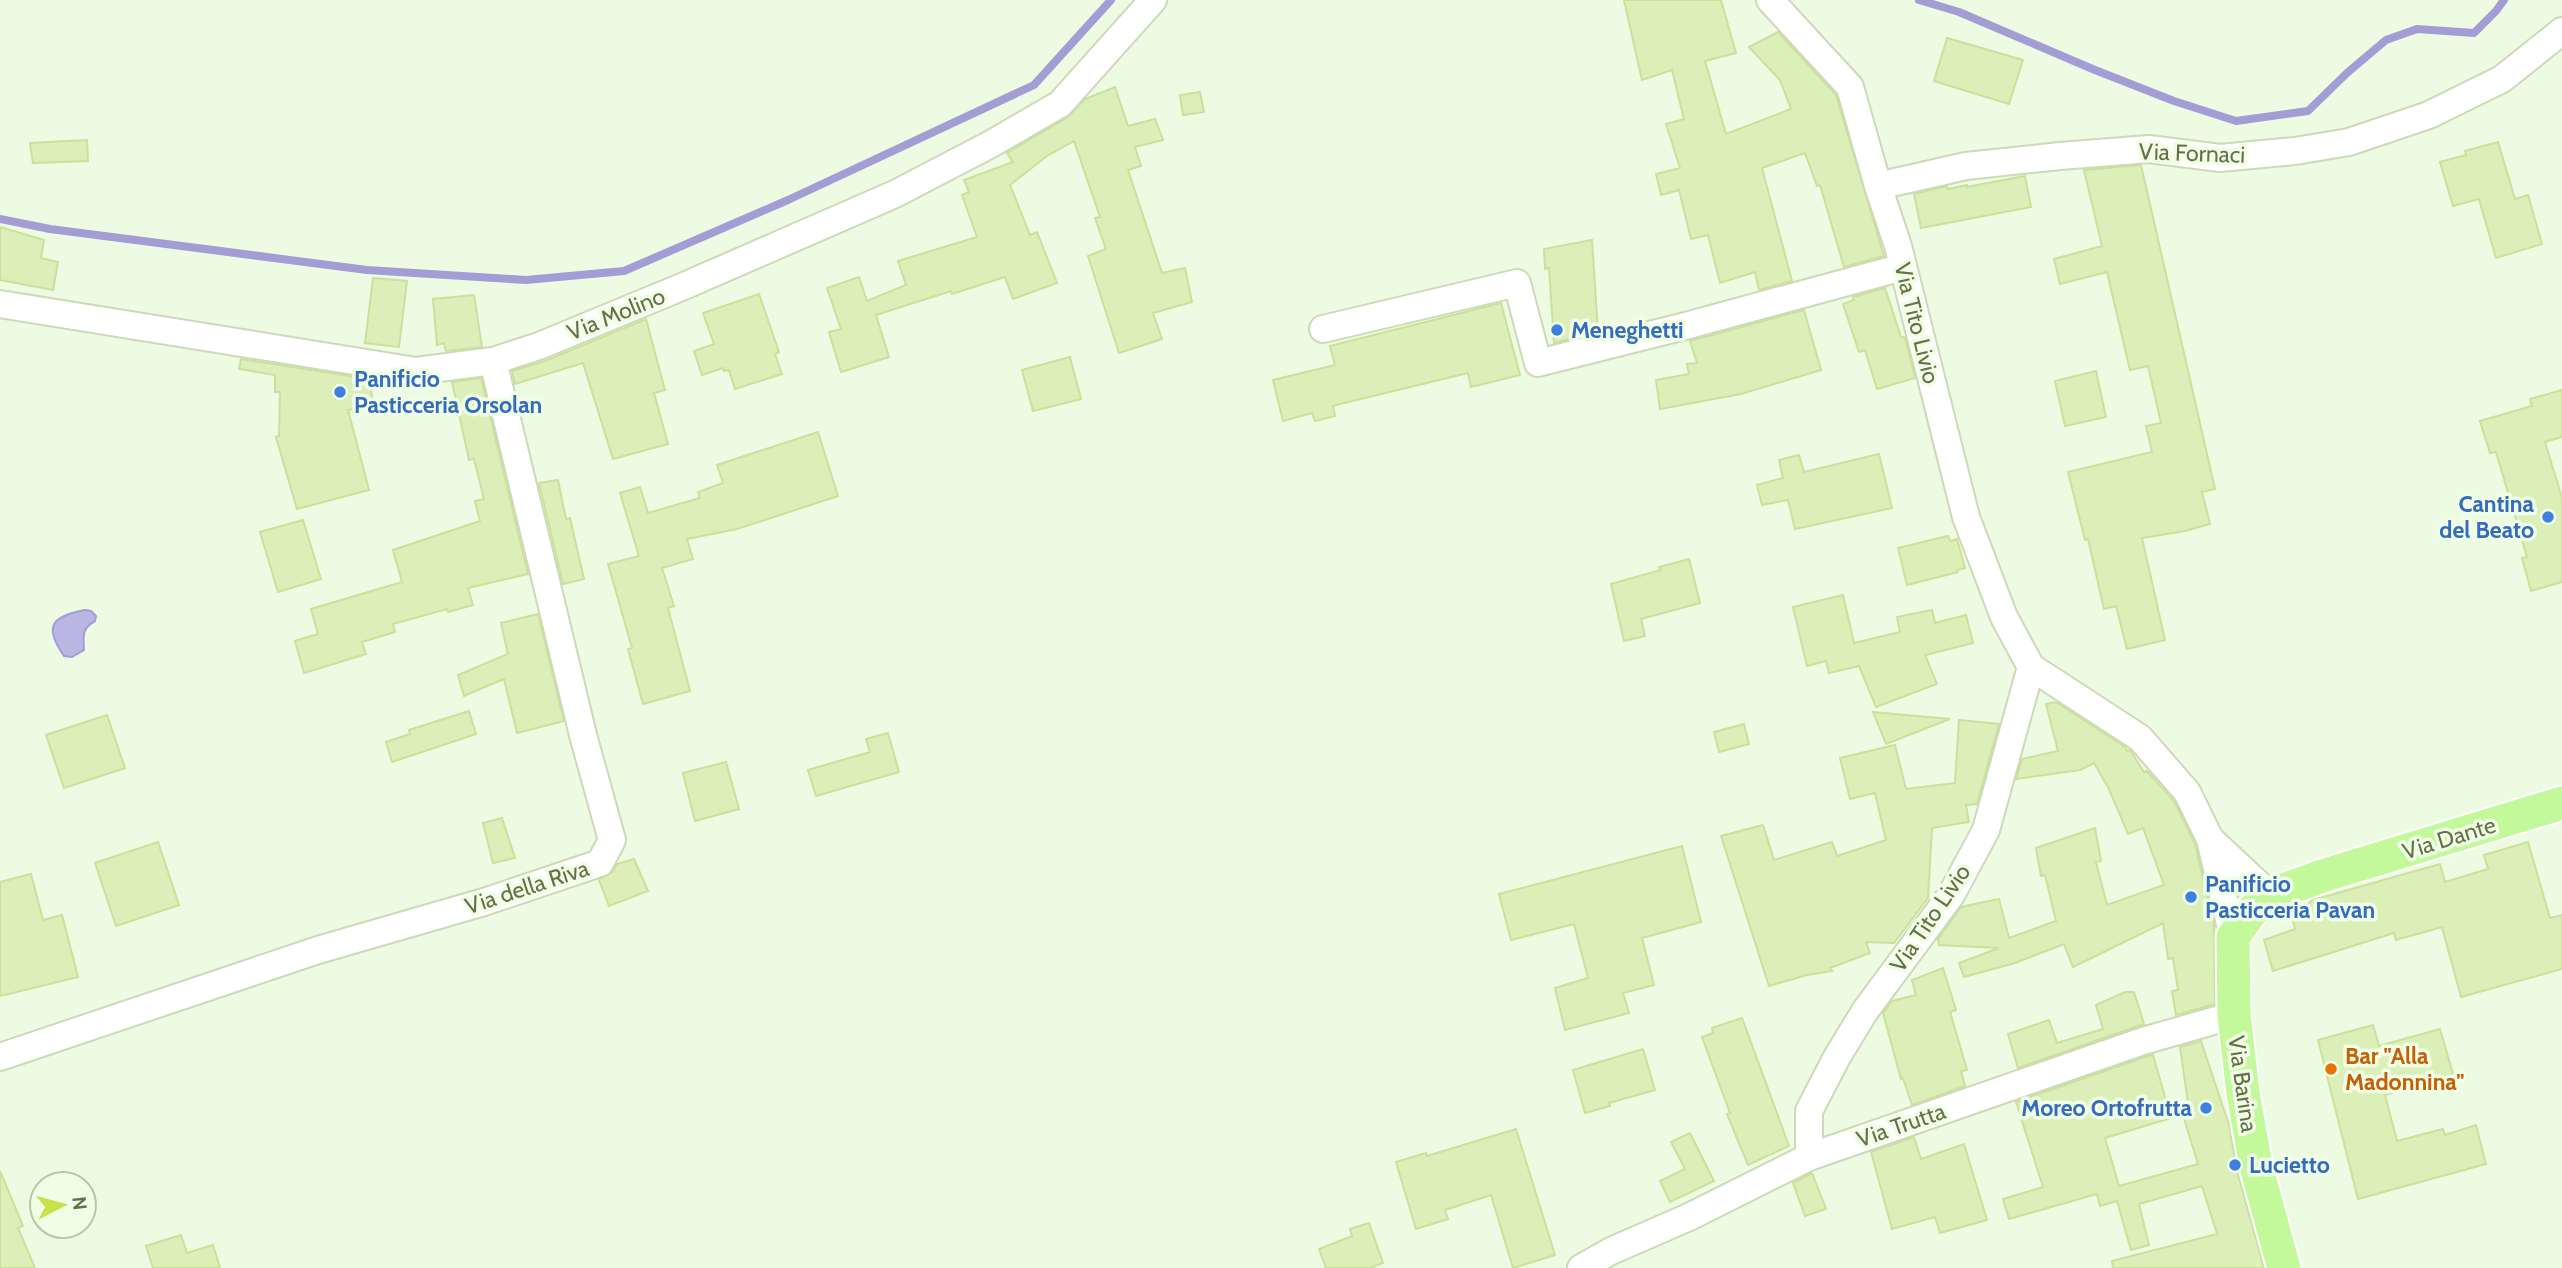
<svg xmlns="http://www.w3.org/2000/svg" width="2562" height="1268" viewBox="0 0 2562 1268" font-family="Cabin,sans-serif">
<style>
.water{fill:#bab6e3;stroke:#a39dd5;stroke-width:2}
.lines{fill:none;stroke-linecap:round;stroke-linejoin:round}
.stream{stroke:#a39dd5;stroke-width:8}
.building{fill:#ddefb9;stroke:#cae19a;stroke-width:2}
.minor-casing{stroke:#ccdab8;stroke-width:30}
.major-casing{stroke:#fff;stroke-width:37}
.minor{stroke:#fff;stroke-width:26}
.major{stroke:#c3f89b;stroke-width:33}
.shop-dot{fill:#3f7fe0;stroke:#f1fee6;stroke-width:2.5}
.food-dot{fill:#e8710a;stroke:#f1fee6;stroke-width:2.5}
.labels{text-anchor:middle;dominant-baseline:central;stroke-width:7;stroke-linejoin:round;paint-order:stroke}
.street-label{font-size:23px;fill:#657149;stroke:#f1fee6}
.shop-label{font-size:23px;font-weight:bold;fill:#366cbe;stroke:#f1fee6;text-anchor:start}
.food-label{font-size:23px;font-weight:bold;fill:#c56008;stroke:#f1fee6;text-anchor:start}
</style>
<rect width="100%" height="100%" fill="#ecfbe1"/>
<path class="water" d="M 85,610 L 91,611 L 96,616 L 95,621 C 82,628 83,636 84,650 L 72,657 L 64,656 C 43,626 52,616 85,610 Z"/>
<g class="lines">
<path class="stream" d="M 1919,0 L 1959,12 L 2095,70 L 2174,101 L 2236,121 L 2308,111 L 2347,73 L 2386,40 L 2417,29 L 2474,33 L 2496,11 L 2504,0
M 0,219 L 50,229 L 367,270 L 526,280 L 624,271 L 788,200 L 1034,85 L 1111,0"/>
</g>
<path class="building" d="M 1624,0 L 1721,0 L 1736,53 L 1705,61 L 1726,134 L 1791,109 L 1780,80 L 1749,47 L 1778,32 L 1836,95 L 1884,256 L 1844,267 L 1820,185 L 1817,186 L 1805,153 L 1762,168 L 1792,281 L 1759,290 L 1755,272 L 1720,283 L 1708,235 L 1691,239 L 1679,190 L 1661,195 L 1656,174 L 1680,168 L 1666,124 L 1684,119 L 1672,70 L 1642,80 Z
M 1947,38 L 2023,60 L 2009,104 L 1934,81 Z
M 1115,87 L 1128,126 L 1155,119 L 1163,140 L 1135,147 L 1141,166 L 1128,170 L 1162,273 L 1185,268 L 1192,302 L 1153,313 L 1162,339 L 1119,353 L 1088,256 L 1106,249 L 1095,218 L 1100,217 L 1074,141 L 1047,156 L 1010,185 L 1030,235 L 1037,232 L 1057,283 L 1013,299 L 1005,277 L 952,294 L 951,291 L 876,315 L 889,357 L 841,372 L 829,332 L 841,329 L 827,288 L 859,277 L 867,301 L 906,285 L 898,261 L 977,237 L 962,195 L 969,192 L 964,180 L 1013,162 L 1007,153 L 1068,117 L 1085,99 Z
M 1200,92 L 1204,112 L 1183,115 L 1180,95 Z
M 87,140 L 88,161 L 33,163 L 30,143 Z
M 2498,142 L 2515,199 L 2528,195 L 2542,244 L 2496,258 L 2479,199 L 2453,206 L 2440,162 L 2466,155 L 2465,151 Z
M 2141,165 L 2215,489 L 2202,492 L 2210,524 L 2185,531 L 2142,538 L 2165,640 L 2127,649 L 2116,606 L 2104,609 L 2088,539 L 2085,540 L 2068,472 L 2152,452 L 2146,426 L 2161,423 L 2148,366 L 2130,370 L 2107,272 L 2060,284 L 2054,259 L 2102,246 L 2084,170 Z
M 2025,176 L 2031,207 L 1921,228 L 1914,194 L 1947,186 L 1948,189 L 1967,185 L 1967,187 Z
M 0,227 L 44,240 L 41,258 L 58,262 L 53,290 L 0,280 Z
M 1592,240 L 1598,332 L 1554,343 L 1549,268 L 1545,269 L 1544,249 Z
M 373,278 L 407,281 L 399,347 L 365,343 Z
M 1885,288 L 1901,337 L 1904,337 L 1906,341 L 1915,378 L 1877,389 L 1865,350 L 1859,352 L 1843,304 L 1854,300 L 1853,297 Z
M 759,294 L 779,352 L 775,354 L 782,374 L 735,389 L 729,370 L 724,371 L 723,368 L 702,375 L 694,351 L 714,344 L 703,313 Z
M 474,295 L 482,347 L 446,351 L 444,343 L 437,345 L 433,299 Z
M 1501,303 L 1520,375 L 1471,387 L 1468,373 L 1340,404 L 1333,406 L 1335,416 L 1315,421 L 1312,413 L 1283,421 L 1273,380 L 1335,365 L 1330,346 Z
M 1804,310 L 1821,370 L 1741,394 L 1660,409 L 1656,380 L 1689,374 L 1687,364 L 1697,363 L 1690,341 Z
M 646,319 L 665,390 L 654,393 L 668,444 L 613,459 L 583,363 L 515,384 L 512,371 L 545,361 Z
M 1070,357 L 1081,399 L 1033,411 L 1022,370 Z
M 241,359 L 368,379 L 374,404 L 348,410 L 369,490 L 297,509 L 276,437 L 279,436 L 280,392 L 275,392 L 275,375 L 239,369 Z
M 2096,371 L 2106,417 L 2065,426 L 2055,381 Z
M 481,378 L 528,574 L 468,588 L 473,605 L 448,612 L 447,609 L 393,624 L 395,632 L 362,642 L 366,654 L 304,673 L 295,641 L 318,634 L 311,609 L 402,582 L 393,550 L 480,521 L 475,501 L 484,499 L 474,459 L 469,460 L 452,382 Z
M 2562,390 L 2562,437 L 2545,442 L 2562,498 L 2562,582 L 2531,591 L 2522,558 L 2527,557 L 2496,452 L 2490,453 L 2480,421 L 2532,406 L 2530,399 Z
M 818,432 L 838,496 L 737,529 L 687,539 L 693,559 L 662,568 L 674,606 L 668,608 L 690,691 L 643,704 L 628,649 L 632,648 L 608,564 L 639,556 L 620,493 L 640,487 L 648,513 L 700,498 L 698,492 L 723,483 L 717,465 Z
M 1879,454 L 1892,508 L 1795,529 L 1788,500 L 1762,505 L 1757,485 L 1783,478 L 1779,460 L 1799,455 L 1804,472 Z
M 558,480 L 566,519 L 570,518 L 584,579 L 563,584 L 539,483 Z
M 303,520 L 321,579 L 278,592 L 260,532 Z
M 1948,536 L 1950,541 L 1957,539 L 1965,568 L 1957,570 L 1958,572 L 1907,585 L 1898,548 Z
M 1689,559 L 1700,603 L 1641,619 L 1645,636 L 1624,641 L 1611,584 L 1661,570 L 1659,567 Z
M 1843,595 L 1854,643 L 1900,632 L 1897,617 L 1932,610 L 1935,623 L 1966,615 L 1973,643 L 1925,655 L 1937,684 L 1876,707 L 1859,666 L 1829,673 L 1826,661 L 1807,666 L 1793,607 Z
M 538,614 L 564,721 L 517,733 L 504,679 L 464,696 L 458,675 L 508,654 L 501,623 Z
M 2056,702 L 2125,747 L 2127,751 L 2130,750 L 2144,772 L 2147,771 L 2174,801 L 2195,844 L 2214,925 L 2215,1004 L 2176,1015 L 2172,991 L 2178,990 L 2173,958 L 2168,959 L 2163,923 L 2073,967 L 2064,944 L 2015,963 L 1964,977 L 1959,963 L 1999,948 L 1939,945 L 1938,939 L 1961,907 L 1999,899 L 2009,938 L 2056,921 L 2045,875 L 2041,876 L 2036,848 L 2095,828 L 2101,861 L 2096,862 L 2107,905 L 2164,885 L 2143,828 L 2128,834 L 2109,789 L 2094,763 L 2080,770 L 2016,779 L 2022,759 L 2058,751 L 2046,704 Z
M 469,711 L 476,734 L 392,762 L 386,742 L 410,734 L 409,730 Z
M 1873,712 L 1950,719 L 1886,744 Z
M 107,715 L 125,768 L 64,788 L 46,735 Z
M 1959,720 L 1999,724 L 1977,804 L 1966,805 L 1969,822 L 1932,828 L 1928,898 L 1894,943 L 1866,942 L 1870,953 L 1830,968 L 1832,971 L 1807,975 L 1769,986 L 1721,836 L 1763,825 L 1774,860 L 1832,842 L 1837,856 L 1886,840 L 1875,793 L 1850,799 L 1840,758 L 1895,745 L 1906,789 L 1955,783 Z
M 1744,724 L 1749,744 L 1719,752 L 1714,732 Z
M 888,733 L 899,772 L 816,796 L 808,770 L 870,752 L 866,739 Z
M 726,762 L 739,809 L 695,821 L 683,773 Z
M 502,818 L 515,858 L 493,863 L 483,823 Z
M 158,842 L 179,905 L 116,926 L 95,863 Z
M 2528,842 L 2550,918 L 2562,915 L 2562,969 L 2461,997 L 2442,927 L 2396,940 L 2394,933 L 2273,971 L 2264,940 L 2295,929 L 2292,917 L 2313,900 L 2440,864 L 2445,882 L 2488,869 L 2484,855 Z
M 1682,846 L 1701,922 L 1642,938 L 1654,985 L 1623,993 L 1629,1013 L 1565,1030 L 1555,988 L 1588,978 L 1574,924 L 1511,940 L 1499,894 Z
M 634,859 L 648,891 L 609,906 L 599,880 L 613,871 L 617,864 Z
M 31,874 L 43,920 L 62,915 L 78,977 L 0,996 L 0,882 Z
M 1943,968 L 1956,1010 L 1950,1012 L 1967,1070 L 1961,1071 L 1965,1086 L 1912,1105 L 1903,1078 L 1901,1079 L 1883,1013 L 1892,1001 L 1916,995 L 1912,980 Z
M 2125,992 L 2134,992 L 2144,1024 L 2018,1068 L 2008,1034 L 2049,1020 L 2057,1043 L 2103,1029 L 2096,1005 Z
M 1742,1018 L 1789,1146 L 1748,1165 L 1727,1114 L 1730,1113 L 1702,1037 L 1713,1033 L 1712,1028 Z
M 2373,1025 L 2379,1046 L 2440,1029 L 2453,1074 L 2385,1095 L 2397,1141 L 2443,1129 L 2445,1135 L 2476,1125 L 2486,1164 L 2358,1199 L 2318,1040 Z
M 2201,1041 L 2229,1125 L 2237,1171 L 2264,1268 L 2113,1268 L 2112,1261 L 2217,1234 L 2202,1186 L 2139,1204 L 2149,1245 L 2131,1250 L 2117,1201 L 2100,1206 L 2097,1194 L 2009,1219 L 2003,1199 L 2043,1187 L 2016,1102 L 2148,1056 L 2153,1055 L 2171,1118 L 2105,1138 L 2119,1186 L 2198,1164 L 2182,1112 L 2189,1110 L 2180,1047 Z
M 1643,1049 L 1655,1090 L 1609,1103 L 1610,1106 L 1585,1113 L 1573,1070 Z
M 1516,1129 L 1555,1255 L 1513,1268 L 1491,1195 L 1445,1210 L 1448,1219 L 1416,1229 L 1396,1162 L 1426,1153 L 1427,1156 Z
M 1690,1133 L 1714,1181 L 1670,1202 L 1660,1181 L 1685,1169 L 1671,1142 Z
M 1914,1137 L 1921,1159 L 1964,1144 L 1987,1220 L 1940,1233 L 1935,1217 L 1892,1229 L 1871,1152 Z
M 0,1171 L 23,1226 L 18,1228 L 35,1268 L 0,1268 Z
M 1812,1173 L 1826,1209 L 1805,1216 L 1793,1183 Z
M 1369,1223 L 1383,1263 L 1370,1268 L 1326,1268 L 1319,1249 L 1352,1236 L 1350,1229 Z
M 181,1235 L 187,1253 L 213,1245 L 220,1268 L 153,1268 L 146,1246 Z"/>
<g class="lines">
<defs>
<path id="minor" d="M 1770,0 L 1850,87 L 1878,186 L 1898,246 L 1966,517 L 2004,617 L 2031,667 L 2140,738 L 2187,792 L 2210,839 L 2270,895
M 1878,186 L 1966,166 L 2060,156 L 2149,149 L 2220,158 L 2295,151 L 2349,142 L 2429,115 L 2502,79 L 2562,31
M 0,304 L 416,371 L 493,361 L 539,346 L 684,286 L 895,194 L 991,144 L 1060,104 L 1153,0
M 1323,329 L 1517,283 L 1538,363 L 1689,325 L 1903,267
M 2210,839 L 2233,937
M 0,1057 L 318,950 L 484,902 L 600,863 L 612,840 L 583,735 L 493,361
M 1809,1157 L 1809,1111 L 1837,1057 L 1865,1011 L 1951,895 L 1986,830 L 2031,667
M 1581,1268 L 1611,1251 L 1689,1217 L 1809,1157 L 2143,1041 L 2234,1015"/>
<path id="major" d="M 2284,1268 L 2256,1166 L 2243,1093 L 2234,1015 L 2233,937 L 2251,912 L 2270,895 L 2322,876 L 2562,803"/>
</defs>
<use href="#minor" class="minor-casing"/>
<use href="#major" class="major-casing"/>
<use href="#minor" class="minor"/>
<use href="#major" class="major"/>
</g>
<g class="shop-dot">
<circle cx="1557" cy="330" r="7"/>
<circle cx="340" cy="392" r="7"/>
<circle cx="2548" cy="517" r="7"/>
<circle cx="2191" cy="897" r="7"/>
<circle cx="2206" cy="1108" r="7"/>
<circle cx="2235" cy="1165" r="7"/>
</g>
<circle class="food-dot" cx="2331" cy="1069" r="7"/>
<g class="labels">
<g class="street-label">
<text transform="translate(2192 153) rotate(2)">Via Fornaci</text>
<text transform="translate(616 314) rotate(-22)">Via Molino</text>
<text transform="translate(1917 323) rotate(76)">Via Tito Livio</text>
<text transform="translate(2449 838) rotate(-17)">Via Dante</text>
<text transform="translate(527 887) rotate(-18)">Via della Riva</text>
<text transform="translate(1930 918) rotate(-56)">Via Tito Livio</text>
<text transform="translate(2243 1084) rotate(82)">Via Barina</text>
<text transform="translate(1901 1125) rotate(-19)">Via Trutta</text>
</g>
<g class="shop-label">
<text x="1571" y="330">Meneghetti</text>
<text x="354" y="379">Panificio<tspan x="354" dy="26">Pasticceria Orsolan</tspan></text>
<text x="2534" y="504" text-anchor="end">Cantina<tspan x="2534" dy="26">del Beato</tspan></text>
<text x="2205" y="884">Panificio<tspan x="2205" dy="26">Pasticceria Pavan</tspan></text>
<text x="2192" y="1108" text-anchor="end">Moreo Ortofrutta</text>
<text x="2249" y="1165">Lucietto</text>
</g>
<g class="food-label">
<text x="2345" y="1056">Bar "Alla<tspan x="2345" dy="26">Madonnina"</tspan></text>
</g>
</g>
<g transform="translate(63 1205) rotate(84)"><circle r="33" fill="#f1fee6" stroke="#b9c6a7" stroke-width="2"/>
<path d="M0-5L12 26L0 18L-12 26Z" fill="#c8e14a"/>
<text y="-10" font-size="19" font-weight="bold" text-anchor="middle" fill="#657149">N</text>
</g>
</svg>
